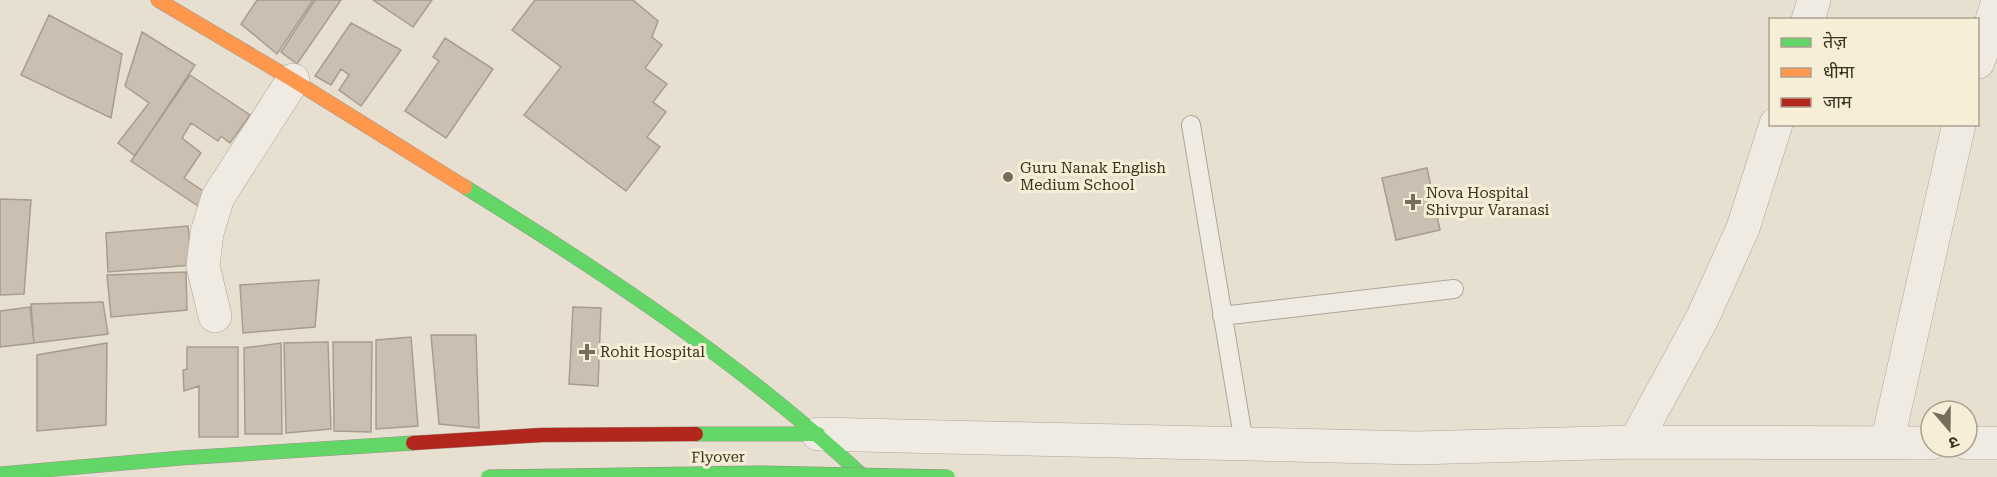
<svg xmlns="http://www.w3.org/2000/svg" width="1997" height="477" viewBox="0 0 1997 477" font-family="'Roboto Serif','Noto Sans Devanagari',serif">
<style>
.building{fill:#cbbfb2;stroke:#a89c90;stroke-width:1.5}
.lines{fill:none;stroke-linecap:round;stroke-linejoin:round}
.lane-casing{stroke:#ada599;stroke-width:20}
.street-casing{stroke:#ada599;stroke-width:34}
.fast-casing{stroke:#9c958a;stroke-width:15}
.slow-casing{stroke:#9c958a;stroke-width:15}
.jam-casing{stroke:#9c958a;stroke-width:15}
.lane{stroke:#efebe3;stroke-width:18}
.street{stroke:#efebe3;stroke-width:33}
.fast{stroke:#63d668;stroke-width:14}
.slow{stroke:#ff974d;stroke-width:14}
.jam{stroke:#b3261e;stroke-width:14}
.fast-bridge-casing{stroke:#928b80;stroke-width:15;stroke-linecap:butt}
.fast-bridge{stroke:#63d668;stroke-width:14}
.poi-dot{fill:#786c5e;stroke:#f7eed8;stroke-width:2}
.labels{text-anchor:middle;dominant-baseline:central;stroke-width:6;stroke-linejoin:round;paint-order:stroke}
.poi-label{font-size:15px;fill:#3d2e20;stroke:#f7eed8;text-anchor:start}
.street-label{font-size:15px;fill:#3d2e20;stroke:#f7eed8}
</style>
<rect width="100%" height="100%" fill="#e7e0d1"/>
<path class="building" d="M 257,0 L 313,0 L 277,54 L 241,24 Z
M 315,0 L 341,0 L 297,64 L 281,52 Z
M 373,0 L 432,0 L 413,27 Z
M 535,0 L 633,0 L 658,21 L 652,37 L 662,45 L 645,68 L 667,84 L 653,102 L 666,112 L 647,137 L 660,147 L 626,191 L 524,115 L 561,67 L 512,30 Z
M 49,15 L 122,54 L 111,118 L 21,75 Z
M 351,23 L 401,50 L 361,106 L 339,90 L 349,75 L 341,69 L 331,85 L 315,76 Z
M 142,32 L 195,65 L 135,156 L 118,143 L 149,103 L 125,86 Z
M 445,38 L 493,69 L 446,138 L 405,111 L 439,61 L 433,57 Z
M 190,75 L 250,115 L 230,143 L 221,136 L 218,141 L 191,123 L 182,138 L 201,153 L 184,178 L 206,193 L 198,206 L 131,161 Z
M 1427,168 L 1440,230 L 1396,240 L 1382,178 Z
M 0,199 L 31,200 L 24,294 L 0,295 Z
M 188,226 L 192,265 L 108,272 L 106,233 Z
M 186,272 L 187,310 L 111,317 L 107,275 Z
M 319,280 L 315,327 L 243,333 L 240,285 Z
M 103,302 L 108,334 L 34,343 L 31,304 Z
M 30,307 L 34,343 L 0,347 L 0,311 Z
M 573,307 L 601,308 L 598,386 L 569,384 Z
M 431,335 L 476,335 L 479,428 L 439,424 Z
M 411,337 L 418,426 L 376,429 L 376,340 Z
M 328,342 L 331,429 L 286,433 L 284,343 Z
M 333,342 L 372,342 L 371,432 L 334,431 Z
M 107,343 L 106,425 L 37,431 L 37,355 Z
M 281,343 L 282,434 L 245,434 L 244,348 Z
M 187,347 L 238,347 L 238,437 L 199,437 L 199,386 L 184,391 L 183,370 L 187,369 Z"/>
<g class="lines">
<defs>
<path id="lane" d="M 1191,125 L 1244,443
M 1222,316 L 1454,289"/>
<path id="street" d="M 1808,20 L 1814,0
M 1978,62 L 1997,5
M 215,316 L 203,266 L 207,233 L 218,197 L 293,80
M 818,434 L 1417,448 L 1635,442 L 1931,443
M 1635,442 L 1702,319 L 1743,228 L 1776,124
M 1887,443 L 1959,124
M 1967,443 L 1997,443"/>
<path id="fast" d="M 465,187 C 604,273 744,365 864,477
M 696,434 L 818,434
M 0,474 L 181,458 L 413,443"/>
<path id="slow" d="M 158,0 L 293,80 L 465,187"/>
<path id="jam" d="M 413,443 L 542,435 L 696,434"/>
</defs>
<use href="#lane" class="lane-casing"/>
<use href="#street" class="street-casing"/>
<use href="#fast" class="fast-casing"/>
<use href="#slow" class="slow-casing"/>
<use href="#jam" class="jam-casing"/>
<use href="#lane" class="lane"/>
<use href="#street" class="street"/>
<use href="#fast" class="fast"/>
<use href="#slow" class="slow"/>
<use href="#jam" class="jam"/>
<defs>
<path id="fast-bridge" d="M 488,477 L 760,473 L 948,477"/>
</defs>
<use href="#fast-bridge" class="fast-bridge-casing"/>
<use href="#fast-bridge" class="fast-bridge"/>
</g>
<g class="poi-dot">
<circle cx="1008" cy="177" r="6"/>
<path d="M1410 193h6v6h6v6h-6v6h-6v-6h-6v-6h6z"/>
<path d="M584 343h6v6h6v6h-6v6h-6v-6h-6v-6h6z"/>
</g>
<g class="labels">
<g class="poi-label">
<text x="1020" y="168">Guru Nanak English<tspan x="1020" dy="17">Medium School</tspan></text>
<text x="1426" y="193">Nova Hospital<tspan x="1426" dy="17">Shivpur Varanasi</tspan></text>
<text x="600" y="352">Rohit Hospital</text>
</g>
<g class="street-label">
<text transform="translate(718 457) rotate(-1)">Flyover</text>
</g>
</g>
<rect x="1769" y="18" width="210" height="108" fill="#f7eed8" stroke="#ada18e" stroke-width="1.5"/>
<rect x="1781" y="38" width="30" height="9" fill="#63d668" stroke="#ada18e" stroke-width="1.5"/>
<text x="1823" y="48" font-size="18" fill="#3d2e20">तेज़</text>
<rect x="1781" y="68" width="30" height="9" fill="#ff974d" stroke="#ada18e" stroke-width="1.5"/>
<text x="1823" y="78" font-size="18" fill="#3d2e20">धीमा</text>
<rect x="1781" y="98" width="30" height="9" fill="#b3261e" stroke="#ada18e" stroke-width="1.5"/>
<text x="1823" y="108" font-size="18" fill="#3d2e20">जाम</text>
<g transform="translate(1949 429) rotate(160)"><circle r="28" fill="#f7eed8" stroke="#ada18e" stroke-width="1.5"/>
<path d="M0-4.5L10 22L0 15L-10 22Z" fill="#786c5e"/>
<text y="-9" font-size="16" font-weight="bold" text-anchor="middle" fill="#3d2e20">उ</text>
</g>
</svg>
